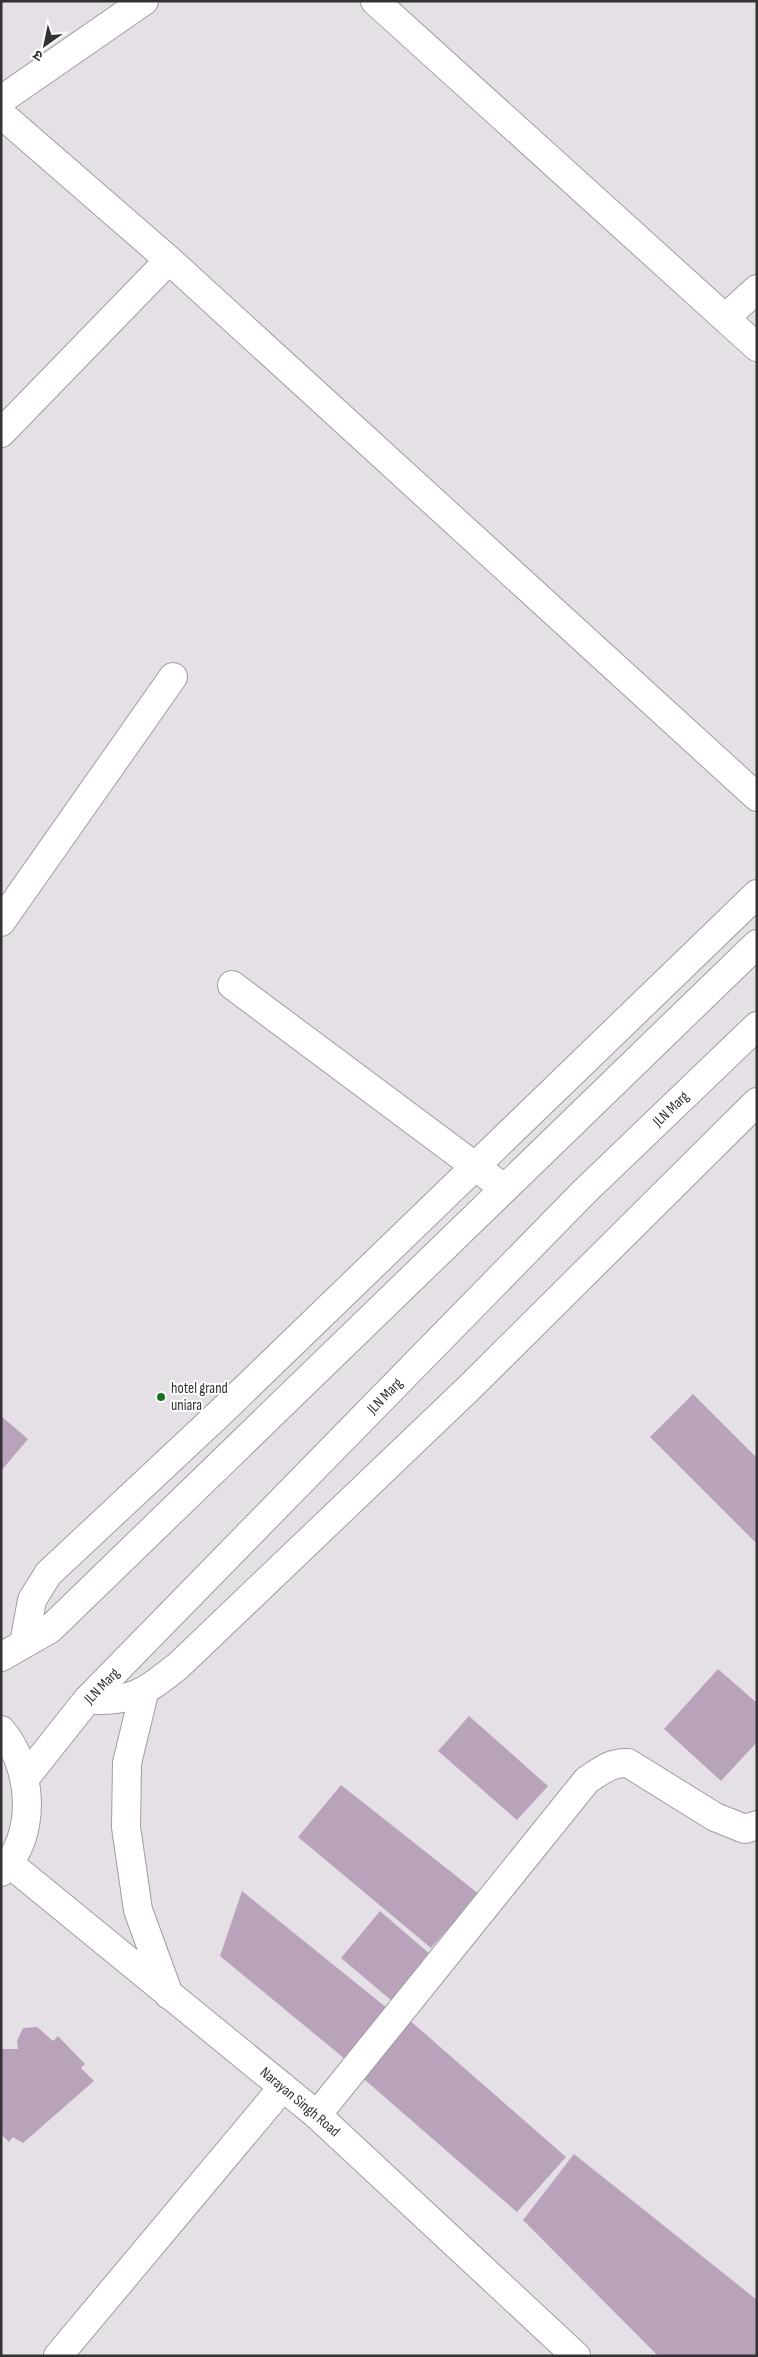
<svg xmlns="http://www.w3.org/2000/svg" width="758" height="2357" viewBox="0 0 758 2357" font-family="'Sofia Sans Condensed','Noto Sans Devanagari',sans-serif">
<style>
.building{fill:#b8a3bb}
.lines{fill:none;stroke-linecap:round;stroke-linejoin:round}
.minor-casing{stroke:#a19ca2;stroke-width:30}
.major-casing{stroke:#a19ca2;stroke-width:30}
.minor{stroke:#fff;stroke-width:28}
.major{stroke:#fff;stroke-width:28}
.poi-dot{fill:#1a721e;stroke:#fff;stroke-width:2}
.labels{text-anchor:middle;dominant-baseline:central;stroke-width:4;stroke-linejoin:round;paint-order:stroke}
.street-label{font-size:15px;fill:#333134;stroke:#fff}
.poi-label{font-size:15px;fill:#333134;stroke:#fff;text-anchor:start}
</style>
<rect width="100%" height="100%" fill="#e5e0e6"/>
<path class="building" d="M 693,1394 L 757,1458 L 757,1544 L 650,1437 Z
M 1,1416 L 28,1439 L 1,1471 Z
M 718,1669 L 757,1703 L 757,1742 L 721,1781 L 664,1729 Z
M 469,1716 L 548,1786 L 517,1820 L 438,1751 Z
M 341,1785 L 479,1894 L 431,1948 L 298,1837 Z
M 242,1891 L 387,2008 L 345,2059 L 220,1956 Z
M 380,1911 L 431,1955 L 392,2001 L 341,1958 Z
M 399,2011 L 566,2157 L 517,2212 L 350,2067 Z
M 37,2027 L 53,2041 L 58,2036 L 85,2064 L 81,2068 L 94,2081 L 23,2143 L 13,2137 L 9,2142 L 1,2134 L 1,2049 L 18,2049 L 17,2041 L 23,2028 Z
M 574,2154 L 757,2300 L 757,2356 L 658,2356 L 523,2220 Z"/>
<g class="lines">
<defs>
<path id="minor" d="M 375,1 L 757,347
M 1,100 L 144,1
M 1,114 L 169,260 L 757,797
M 725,318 L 757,289
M 1,433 L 169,260
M 1,922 L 173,677
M 232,985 L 504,1188
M 24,1644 L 32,1600 L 48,1574 L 220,1413 L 757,894
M 87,1700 C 135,1701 142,1694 178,1666 L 469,1388 L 757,1102
M 317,2115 L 587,1780 C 601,1771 611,1762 628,1763 L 715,1817 L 745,1829 L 757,1825
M 58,2356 L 283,2087"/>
<path id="major" d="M 1,1657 L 50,1629 L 757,944
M 144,1693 L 127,1763 L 126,1827 L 138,1910 L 169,1995
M 1,1730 C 33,1767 38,1836 1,1872
M 26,1777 L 87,1700 L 584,1192 L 757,1026
M 10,1864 L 317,2115 L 576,2356"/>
</defs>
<use href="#minor" class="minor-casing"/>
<use href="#major" class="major-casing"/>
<use href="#minor" class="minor"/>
<use href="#major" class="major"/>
</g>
<circle class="poi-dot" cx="161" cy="1397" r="5"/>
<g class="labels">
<g class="street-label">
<text transform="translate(671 1109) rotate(-44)">JLN Marg</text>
<text transform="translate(385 1396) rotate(-46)">JLN Marg</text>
<text transform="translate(102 1686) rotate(-46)">JLN Marg</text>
<text transform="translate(300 2102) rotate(40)">Narayan Singh Road</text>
</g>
<g class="poi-label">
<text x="171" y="1388">hotel grand<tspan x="171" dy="17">uniara</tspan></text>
</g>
</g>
<rect width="758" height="2357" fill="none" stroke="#333134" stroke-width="5"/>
<g transform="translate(45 45) rotate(213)" stroke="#ffffff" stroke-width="4" paint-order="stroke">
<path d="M0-4L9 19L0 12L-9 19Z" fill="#333134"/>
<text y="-8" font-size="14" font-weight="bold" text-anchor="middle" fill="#333134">उ</text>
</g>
</svg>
